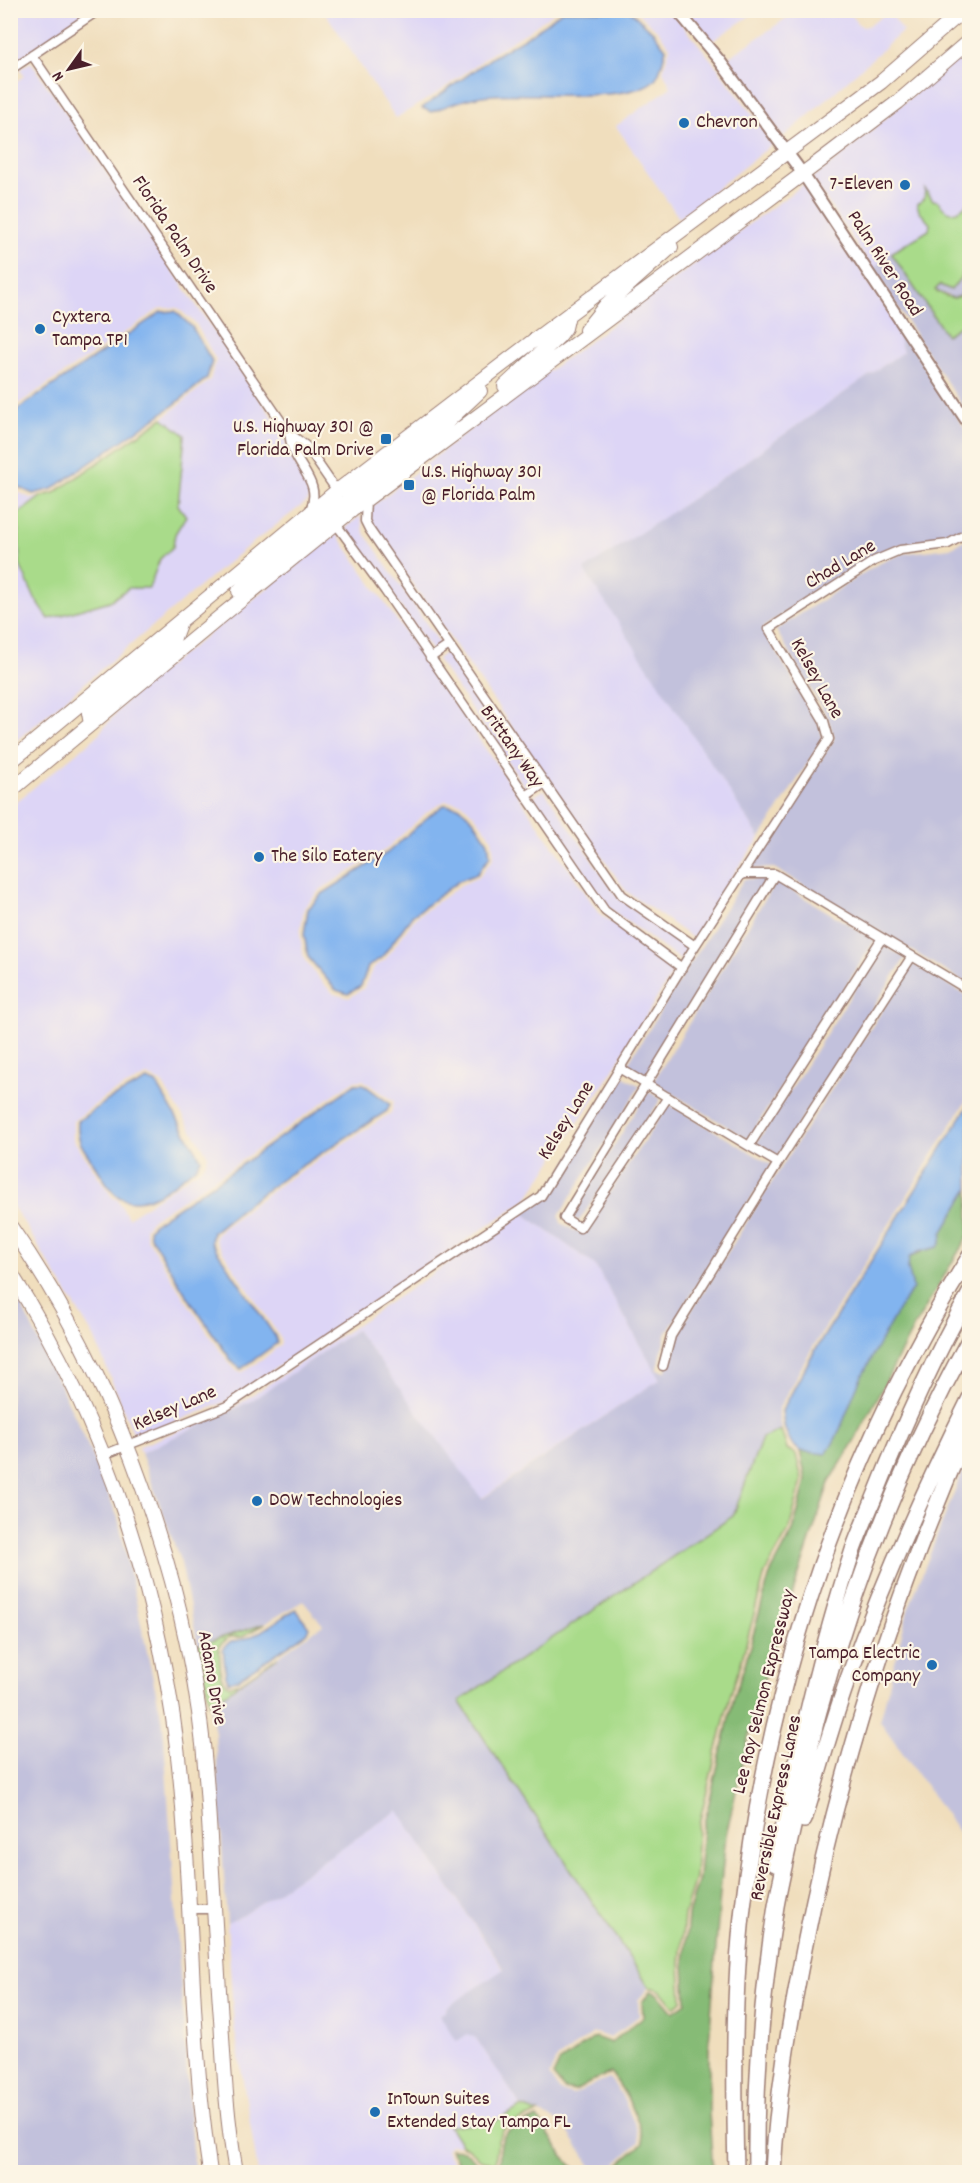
<svg xmlns="http://www.w3.org/2000/svg" width="980" height="2183" viewBox="0 0 980 2183" font-family="Dekko,sans-serif">
<style>
.built{fill:#ddd5f6;fill-rule:evenodd}
.industrial{fill:#c2c1dc}
.green{fill:#a9db8a;stroke:#7a7d5a;stroke-width:1.5}
.forest{fill:#86bb76;stroke:#686d50;stroke-width:1.5}
.water{fill:#82b4ef;stroke:#666a8d;stroke-width:1.5}
.lines{fill:none;stroke-linecap:round;stroke-linejoin:round}
.minor-casing{stroke:#9d7e74;stroke-width:11}
.tertiary-casing{stroke:#9d7e74;stroke-width:14}
.primary-casing{stroke:#9d7e74;stroke-width:16}
.motorway-casing{stroke:#9d7e74;stroke-width:18}
.minor{stroke:#fff;stroke-width:8}
.tertiary{stroke:#fff;stroke-width:10}
.primary{stroke:#fff;stroke-width:14}
.motorway{stroke:#fff;stroke-width:15}
.poi-dot{fill:#1f6fb2;stroke:#fcf5e5;stroke-width:2}
.labels{text-anchor:middle;dominant-baseline:central;stroke-width:4.5;stroke-linejoin:round;paint-order:stroke}
.poi-label{font-size:20px;fill:#4a1f2b;stroke:#fcf5e5;text-anchor:start}
.street-label{font-size:20px;fill:#4a1f2b;stroke:#fcf5e5}
</style>
<rect width="100%" height="100%" fill="#fcf5e5"/>
<filter id="ink" filterUnits="userSpaceOnUse"><feTurbulence type="fractalNoise" baseFrequency=".0167" numOctaves="2"/><feDisplacementMap in="SourceGraphic" scale="12" xChannelSelector="R" yChannelSelector="G"/><feConvolveMatrix kernelMatrix="1 2 1 2 8 2 1 2 1" color-interpolation-filters="sRGB"/></filter>
<filter id="wash" filterUnits="userSpaceOnUse"><feTurbulence type="fractalNoise" baseFrequency=".008" numOctaves="4" result="noise"/><feDisplacementMap in="SourceGraphic" scale="24" xChannelSelector="R" yChannelSelector="G"/><feGaussianBlur stdDeviation="1.35" result="paint"/><feColorMatrix in="noise" values="0 0 0 0 0 0 0 0 0 0 0 0 0 0 0 0 0 1.4 0 .05"/><feComposite in="paint" operator="in"/></filter>
<g filter="url(#wash)">
<rect width="100%" height="100%" fill="#f0debd"/>
<path class="built" d="M 10,11 L 91,11 L 15,62 L 11,55 Z
M 324,11 L 555,11 L 529,31 L 491,54 L 439,92 L 396,118 Z
M 636,11 L 671,11 L 714,63 L 774,143 L 679,218 L 616,126 L 671,87 L 663,71 L 670,47 L 657,30 Z
M 685,11 L 757,11 L 711,42 Z
M 797,11 L 849,11 L 857,23 L 863,27 L 870,25 L 884,15 L 886,11 L 889,11 L 903,31 L 800,123 L 783,137 L 725,60 Z
M 969,47 L 969,202 L 958,211 L 948,212 L 933,200 L 926,190 L 919,211 L 930,224 L 929,231 L 891,253 L 876,267 L 880,280 L 812,178 L 838,159 Z
M 31,62 L 283,433 L 289,455 L 306,481 L 309,492 L 309,500 L 243,550 L 11,745 L 10,488 L 30,498 L 42,496 L 38,500 L 110,601 L 129,588 L 149,588 L 161,559 L 173,547 L 174,534 L 186,516 L 178,505 L 185,435 L 163,418 L 210,380 L 216,360 L 196,324 L 178,308 L 161,308 L 11,409 L 11,85 L 24,76 L 20,69 Z
M 804,184 L 892,317 L 903,352 L 693,498 L 585,570 L 760,838 L 737,869 L 694,939 L 626,891 L 373,527 L 370,519 L 370,508 L 490,414 Z
M 360,516 L 364,532 L 441,645 L 432,651 L 345,528 Z
M 337,534 L 600,914 L 675,969 L 604,1084 L 526,1200 L 225,1402 L 135,1438 L 94,1337 L 21,1218 L 11,1204 L 11,806 L 95,738 L 128,699 L 168,666 ZM 445,801 L 462,803 L 478,819 L 492,839 L 494,857 L 479,877 L 461,885 L 415,918 L 385,960 L 375,966 L 370,974 L 364,988 L 349,998 L 334,994 L 321,981 L 304,959 L 300,934 L 304,908 L 320,890 L 385,850 L 427,812 ZM 147,1076 L 161,1082 L 208,1155 L 206,1163 L 200,1169 L 128,1218 L 118,1200 L 112,1197 L 73,1139 L 73,1121 L 108,1095 ZM 363,1080 L 394,1101 L 391,1113 L 291,1177 L 249,1207 L 217,1233 L 215,1240 L 278,1334 L 281,1341 L 280,1345 L 262,1360 L 243,1372 L 238,1372 L 228,1362 L 182,1295 L 147,1238 L 145,1228 L 154,1218 L 235,1165 L 353,1081 Z
M 446,652 L 538,782 L 527,790 L 437,659 Z
M 544,790 L 618,898 L 688,948 L 680,960 L 609,908 L 533,797 Z
M 523,1213 L 595,1265 L 660,1379 L 481,1499 L 356,1330 L 251,1401 L 141,1453 L 138,1447 L 230,1410 Z
M 398,1810 L 504,1970 L 446,2008 L 447,2010 L 439,2015 L 476,2038 L 521,2106 L 490,2124 L 449,2126 L 461,2145 L 450,2145 L 446,2149 L 458,2172 L 258,2172 L 234,2025 L 227,1923 L 241,1916 Z"/>
<path class="industrial" d="M 891,253 L 946,335 L 965,319 L 965,310 L 969,307 L 969,416 L 880,280 L 875,267 Z
M 967,263 L 969,265 L 969,283 L 960,297 L 954,298 L 935,290 L 940,284 L 961,277 Z
M 892,317 L 969,435 L 969,527 L 947,539 L 900,545 L 872,557 L 762,628 L 819,723 L 823,739 L 760,838 L 584,570 L 693,498 L 903,352 Z
M 969,538 L 969,985 L 781,872 L 774,868 L 750,869 L 833,741 L 834,737 L 828,718 L 776,630 L 876,565 L 901,554 L 950,548 Z
M 744,879 L 767,879 L 645,1077 L 626,1066 Z
M 776,881 L 875,940 L 748,1139 L 653,1082 Z
M 883,945 L 905,958 L 777,1157 L 756,1144 Z
M 913,963 L 969,997 L 969,1096 L 808,1355 L 778,1410 L 781,1430 L 762,1438 L 733,1516 L 459,1701 L 649,1987 L 638,2000 L 639,2016 L 610,2038 L 597,2033 L 593,2033 L 556,2060 L 549,2076 L 560,2091 L 573,2095 L 609,2078 L 621,2094 L 637,2129 L 639,2142 L 611,2168 L 602,2172 L 595,2172 L 562,2123 L 521,2106 L 476,2038 L 468,2034 L 457,2041 L 439,2015 L 447,2010 L 446,2008 L 504,1969 L 398,1810 L 241,1916 L 227,1923 L 215,1733 L 210,1704 L 323,1625 L 303,1601 L 264,1624 L 198,1645 L 181,1563 L 141,1453 L 251,1401 L 356,1330 L 482,1499 L 660,1379 L 595,1265 L 523,1213 L 545,1198 L 621,1075 L 640,1086 L 559,1216 L 561,1223 L 577,1232 L 584,1230 L 669,1104 L 772,1165 L 666,1334 L 657,1370 L 666,1371 L 675,1337 L 782,1166 Z
M 648,1091 L 661,1099 L 579,1221 L 570,1217 Z
M 10,1291 L 23,1309 L 80,1427 L 118,1518 L 163,1725 L 192,2150 L 196,2172 L 11,2172 Z
M 963,1470 L 970,1475 L 969,1847 L 880,1721 L 908,1610 Z"/>
<path class="green" d="M 925,189 L 933,200 L 938,201 C 947,217 958,214 969,202 L 969,265 L 967,264 L 961,277 L 951,290 L 940,285 L 935,290 L 946,296 L 954,298 L 960,296 L 969,283 L 969,307 L 965,310 L 963,324 L 946,335 L 891,253 L 929,230 L 930,224 L 919,211 L 917,204 L 924,199 Z
M 163,418 L 185,435 L 178,505 L 186,516 L 175,534 L 173,547 L 160,559 L 149,588 L 129,588 L 110,601 L 49,619 L 35,599 L 20,565 L 18,514 L 42,496 L 54,493 Z
M 781,1430 L 787,1449 L 796,1454 L 802,1480 L 789,1530 L 765,1573 L 741,1663 L 730,1696 L 698,1828 L 695,1878 L 684,1915 L 680,1964 L 682,2001 L 674,2007 L 660,1990 L 649,1987 L 459,1701 L 733,1516 L 762,1438 Z
M 264,1624 L 242,1637 L 229,1637 L 219,1646 L 221,1677 L 229,1686 L 240,1683 L 278,1657 L 210,1704 L 198,1645 Z
M 521,2107 L 539,2113 L 506,2126 L 498,2140 L 495,2164 L 480,2159 L 468,2147 L 461,2145 L 449,2126 L 490,2124 Z"/>
<path class="forest" d="M 969,1188 L 969,1234 L 915,1325 L 859,1433 L 829,1483 L 756,1704 L 726,1835 L 720,1893 L 709,2043 L 709,2113 L 713,2172 L 610,2172 L 643,2143 C 640,2117 626,2094 611,2073 L 596,2079 L 575,2091 L 564,2089 L 553,2076 L 559,2063 L 595,2037 L 611,2043 L 643,2017 L 642,2001 L 651,1991 L 658,1994 L 673,2012 L 686,2003 L 684,1964 L 688,1915 L 699,1878 L 703,1828 L 734,1697 L 745,1664 L 770,1574 L 793,1531 L 806,1480 L 800,1451 L 826,1454 C 843,1431 848,1403 861,1378 C 876,1348 893,1315 913,1288 L 908,1268 L 909,1258 L 941,1242 L 942,1233 Z
M 538,2118 L 563,2156 L 578,2172 L 464,2172 L 450,2149 L 464,2150 L 478,2163 L 497,2169 C 501,2159 499,2150 502,2140 C 507,2126 526,2123 538,2118 Z"/>
<path class="water" d="M 562,11 L 630,11 L 654,33 L 666,49 C 663,58 661,73 655,79 C 634,104 528,92 493,95 C 472,96 451,104 431,112 L 422,108 L 493,57 L 531,34 Z
M 175,311 L 192,327 L 212,361 L 207,378 L 174,405 L 52,489 L 33,494 L 12,484 L 10,474 L 11,414 L 161,312 Z
M 444,805 L 460,807 L 475,822 L 488,842 L 490,856 L 477,874 L 459,881 L 412,916 L 382,957 L 368,967 L 361,986 L 348,994 L 336,990 L 308,957 L 304,934 L 308,909 L 322,894 L 387,853 L 430,815 Z
M 147,1080 L 157,1084 L 201,1159 L 197,1166 C 177,1181 142,1216 115,1194 C 108,1187 102,1175 96,1167 C 84,1148 76,1144 78,1121 L 110,1099 Z
M 355,1084 L 363,1084 L 390,1104 L 387,1111 L 289,1174 L 247,1204 L 213,1232 L 211,1242 L 275,1336 L 277,1343 L 241,1369 L 231,1360 L 185,1293 L 150,1236 L 149,1229 L 157,1221 L 237,1168 Z
M 969,1104 L 969,1188 L 942,1233 L 941,1242 L 938,1247 L 918,1252 L 909,1258 L 908,1268 L 913,1288 C 893,1315 877,1348 861,1378 C 848,1403 843,1431 826,1454 L 800,1451 L 791,1443 L 785,1429 L 782,1411 L 811,1357 Z
M 296,1609 L 309,1627 L 306,1634 L 238,1679 L 229,1682 L 226,1676 L 223,1648 L 231,1641 C 255,1641 276,1620 296,1609 Z"/>
</g>
<g filter="url(#ink)">
<g class="lines">
<defs>
<path id="minor" d="M 32,55 L 289,433 L 306,446 L 337,491
M 10,70 L 99,10
M 289,433 C 290,439 291,447 294,452 C 303,473 321,486 310,510
M 366,500 L 365,521 L 369,529 L 622,895 L 695,946
M 336,524 L 385,591 L 605,911 L 682,968
M 430,658 L 448,646
M 526,796 L 545,783
M 882,938 L 970,991
M 619,1068 L 749,1146 L 882,938 L 775,874 L 741,874
M 668,1097 L 580,1228 L 564,1218 L 775,874
M 749,1146 L 778,1163 L 912,956
M 663,1366 L 671,1336 L 778,1163
M 103,1455 L 227,1406 L 541,1196 L 695,946 L 829,739 L 824,721 L 769,629 L 874,561 L 900,550 L 948,544 L 970,532
M 189,1909 L 214,1909"/>
<path id="tertiary" d="M 677,10 L 719,60 L 803,174 L 970,426"/>
<path id="primary" d="M 586,330 L 606,305 L 671,247
M 505,386 L 559,336 L 565,328 L 568,315
M 336,522 L 342,506 L 356,492 L 448,421 L 480,391
M 239,591 L 275,555 L 323,517 L 335,495
M 91,724 L 89,713 L 94,706 L 173,640 L 179,624
M 10,762 L 337,491 L 537,338 L 881,82 L 964,10
M 10,791 L 220,617 L 352,510 L 820,161 L 898,102 L 970,40
M 10,1226 C 118,1380 192,1590 206,1777 C 212,1857 215,1939 221,2019 C 224,2071 227,2122 236,2172
M 10,1272 C 108,1426 164,1603 181,1784 C 193,1913 190,2044 210,2172"/>
<path id="motorway" d="M 804,1820 C 819,1772 832,1723 849,1676 C 883,1581 925,1488 970,1398
M 775,1864 C 796,1758 819,1653 853,1550 C 860,1530 869,1511 877,1491 C 904,1423 934,1357 970,1293
M 736,2172 C 734,2084 733,1995 743,1907 C 769,1677 846,1452 970,1256
M 756,2172 C 755,2084 762,1993 776,1906 C 782,1874 790,1841 797,1809 C 805,1776 810,1743 819,1711 C 854,1582 905,1456 970,1338
M 773,2172 C 777,2095 790,2020 805,1944 C 840,1765 896,1592 970,1426"/>
</defs>
<use href="#minor" class="minor-casing"/>
<use href="#tertiary" class="tertiary-casing"/>
<use href="#primary" class="primary-casing"/>
<use href="#motorway" class="motorway-casing"/>
<use href="#minor" class="minor"/>
<use href="#tertiary" class="tertiary"/>
<use href="#primary" class="primary"/>
<use href="#motorway" class="motorway"/>
</g>
</g>
<g class="poi-dot">
<circle cx="684" cy="123" r="6"/>
<circle cx="905" cy="185" r="6"/>
<circle cx="40" cy="329" r="6"/>
<rect x="380" y="433" width="12" height="12" rx="3"/>
<rect x="403" y="479" width="12" height="12" rx="3"/>
<circle cx="259" cy="857" r="6"/>
<circle cx="257" cy="1501" r="6"/>
<circle cx="932" cy="1665" r="6"/>
<circle cx="375" cy="2112" r="6"/>
</g>
<g class="labels">
<g class="poi-label">
<text x="696" y="123">Chevron</text>
<text x="893" y="185" text-anchor="end">7-Eleven</text>
<text x="52" y="318">Cyxtera<tspan x="52" dy="23">Tampa TP1</tspan></text>
<text x="374" y="428" text-anchor="end">U.S. Highway 301 @<tspan x="374" dy="23">Florida Palm Drive</tspan></text>
<text x="421" y="473">U.S. Highway 301<tspan x="421" dy="23">@ Florida Palm</tspan></text>
<text x="271" y="857">The Silo Eatery</text>
<text x="269" y="1501">DOW Technologies</text>
<text x="920" y="1654" text-anchor="end">Tampa Electric<tspan x="920" dy="23">Company</tspan></text>
<text x="387" y="2100">InTown Suites<tspan x="387" dy="23">Extended Stay Tampa FL</tspan></text>
</g>
<g class="street-label">
<text transform="translate(174 235) rotate(56)">Florida Palm Drive</text>
<text transform="translate(884 264) rotate(57)">Palm River Road</text>
<text transform="translate(841 565) rotate(-31)">Chad Lane</text>
<text transform="translate(816 679) rotate(61)">Kelsey Lane</text>
<text transform="translate(511 747) rotate(55)">Brittany Way</text>
<text transform="translate(567 1121) rotate(-58)">Kelsey Lane</text>
<text transform="translate(175 1409) rotate(-23)">Kelsey Lane</text>
<text transform="translate(211 1678) rotate(80)">Adamo Drive</text>
<text transform="translate(765 1692) rotate(-76)">Lee Roy Selmon Expressway</text>
<text transform="translate(777 1808) rotate(-78)">Reversible Express Lanes</text>
</g>
</g>
<rect width="980" height="2183" fill="none" stroke="#fcf5e5" stroke-width="36"/>
<g transform="translate(69 69) rotate(236)" stroke="#fcf5e5" stroke-width="4.5" paint-order="stroke">
<path d="M0-4.5L10 22L0 15L-10 22Z" fill="#4a1f2b"/>
<text y="-9" font-size="16" font-weight="bold" text-anchor="middle" fill="#4a1f2b">N</text>
</g>
</svg>
